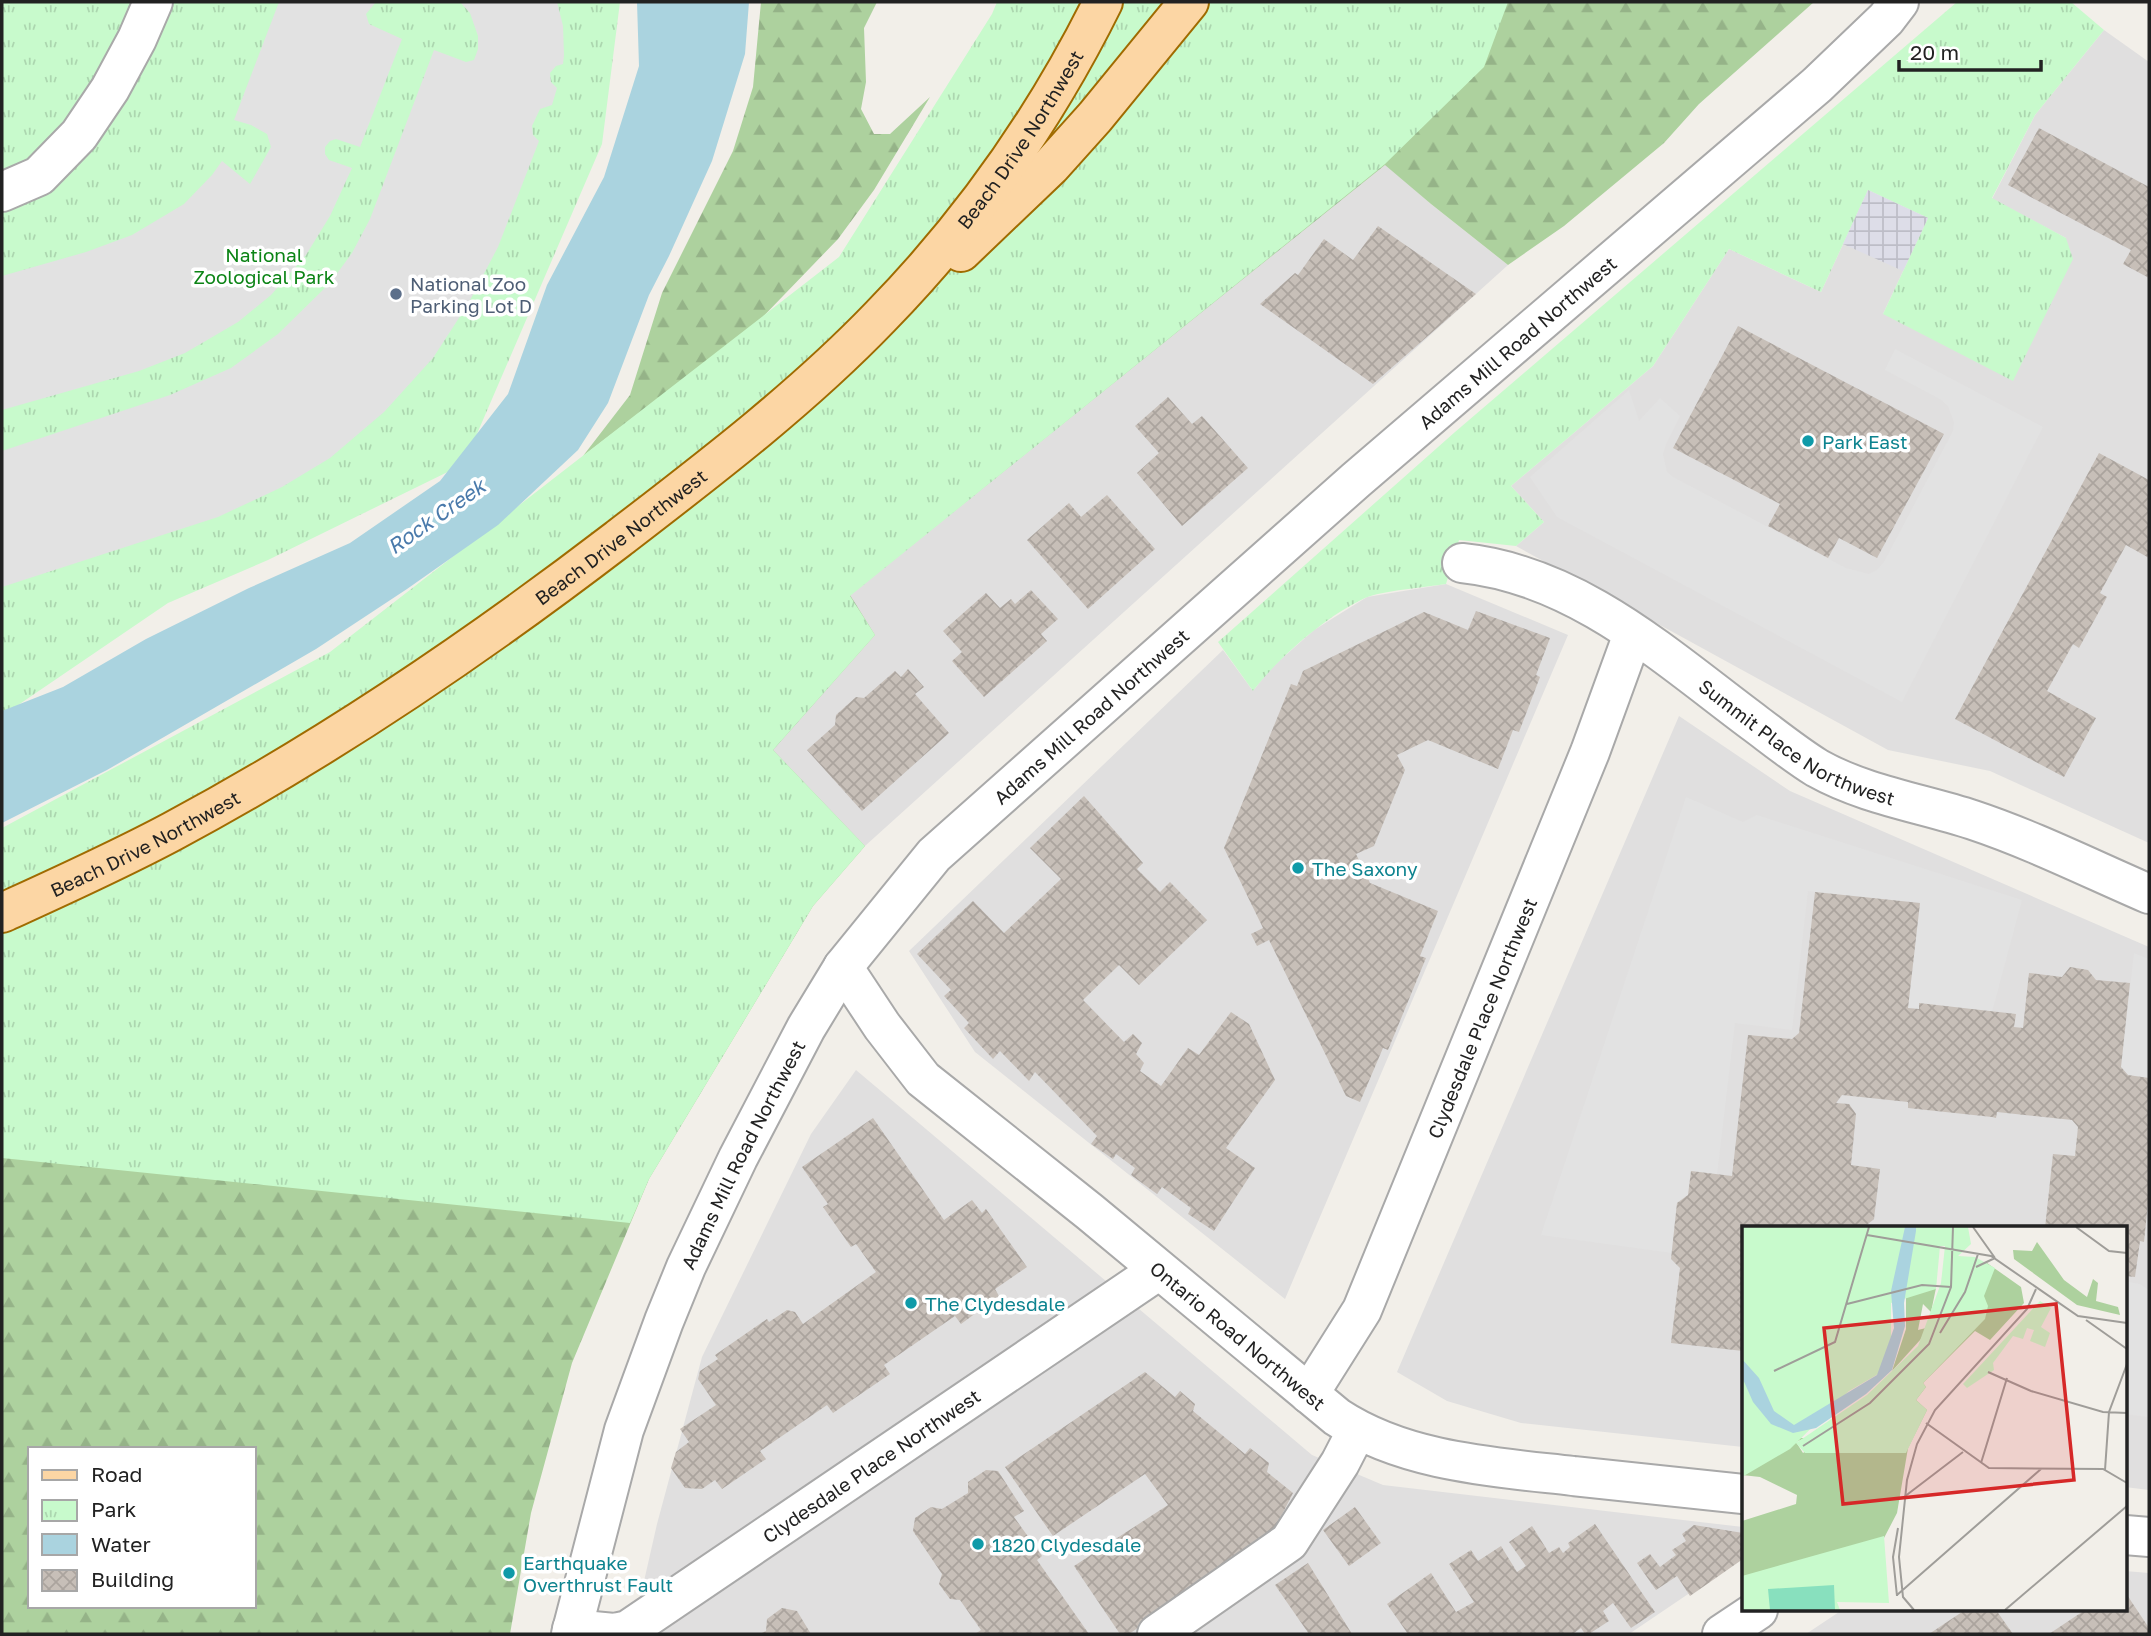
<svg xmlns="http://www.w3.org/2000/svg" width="2151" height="1636" viewBox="0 0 2151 1636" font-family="'Golos Text',sans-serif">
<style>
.residential{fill:#e0dfdf}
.forest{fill:url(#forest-firs);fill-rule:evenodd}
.park{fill:url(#park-tufts)}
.parking{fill:#e2e2e2}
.plaza{fill:url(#plaza-grid)}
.water{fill:#aad3df}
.building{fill:url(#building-cross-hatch)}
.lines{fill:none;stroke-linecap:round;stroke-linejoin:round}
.minor-casing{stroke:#a9a9a9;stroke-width:42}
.major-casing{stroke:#a06b00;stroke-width:42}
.minor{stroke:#fff;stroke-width:38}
.major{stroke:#fcd6a4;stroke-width:38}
.service-dot{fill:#5c6f8a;stroke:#fff;stroke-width:2.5}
.culture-dot{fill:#0f9aa8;stroke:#fff;stroke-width:2.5}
.labels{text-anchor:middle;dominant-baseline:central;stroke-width:7;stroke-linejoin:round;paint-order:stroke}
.street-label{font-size:19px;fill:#222;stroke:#fff}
.park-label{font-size:19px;fill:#0c8416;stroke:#fff}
.service-label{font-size:19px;fill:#4e5e75;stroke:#fff;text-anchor:start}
.culture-label{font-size:19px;fill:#0d838f;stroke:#fff;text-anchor:start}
.water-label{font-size:21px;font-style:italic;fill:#4a7aab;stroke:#fff}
.inset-road{fill:none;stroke:#9f9d99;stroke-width:2}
.view{fill:#d62828;fill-opacity:0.15;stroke:#d62828;stroke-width:3.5}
.inset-edge{fill:none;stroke:#222;stroke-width:3.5}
</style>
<defs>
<pattern id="forest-firs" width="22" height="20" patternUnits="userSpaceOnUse" patternTransform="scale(1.75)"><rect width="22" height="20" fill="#add19e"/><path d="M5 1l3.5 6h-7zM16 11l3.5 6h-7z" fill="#95b388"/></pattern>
<pattern id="park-tufts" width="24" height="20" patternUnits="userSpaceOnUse" patternTransform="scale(1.75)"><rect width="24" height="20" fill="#c8facc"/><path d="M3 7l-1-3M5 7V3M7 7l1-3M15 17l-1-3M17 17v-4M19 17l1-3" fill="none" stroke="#acd6af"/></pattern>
<pattern id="plaza-grid" width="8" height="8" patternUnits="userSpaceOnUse" patternTransform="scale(1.75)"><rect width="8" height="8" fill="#dddde8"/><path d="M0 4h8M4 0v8" fill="none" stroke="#bdbdc7"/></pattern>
<pattern id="building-cross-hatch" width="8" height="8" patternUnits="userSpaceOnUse" patternTransform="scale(1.75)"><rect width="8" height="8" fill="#c7bfb8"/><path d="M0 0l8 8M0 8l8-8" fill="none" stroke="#aba49e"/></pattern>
</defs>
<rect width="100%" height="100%" fill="#f2efe9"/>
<path class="residential" d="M 2104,30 L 2149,62 L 2149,843 L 1990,771 L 1888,750 L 1516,546 L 1544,522 L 1511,486 L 1653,366 L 1729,249 L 1821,292 L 1868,190 L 1928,218 L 1883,314 L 2066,238 L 1992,199 L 2035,115 Z
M 1385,164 L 1431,204 L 1508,265 L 865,846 L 772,750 L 875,635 L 849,596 Z
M 1446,584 L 1568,635 L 1285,1299 L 975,1052 L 909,951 L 1223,650 L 1253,691 L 1270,669 L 1314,630 L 1367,597 Z
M 1679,716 L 1790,791 L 2149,947 L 2149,1490 L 2125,1487 L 2125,1228 L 1743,1228 L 1743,1447 L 1521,1423 L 1447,1401 L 1397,1372 Z
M 856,1070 L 1312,1455 L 1383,1485 L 1743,1527 L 1743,1557 L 1629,1634 L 632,1634 L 657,1524 L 702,1357 L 811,1134 Z
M 2125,1571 L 2149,1573 L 2149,1634 L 1806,1634 L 1842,1610 L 2125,1610 Z"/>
<path class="forest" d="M 761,2 L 877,2 L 864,28 L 866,82 L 861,109 L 874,134 L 890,134 L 930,97 L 874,190 L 838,239 L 757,323 L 583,456 L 630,395 L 662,293 L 733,151 L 753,87 Z
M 1227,2 L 1814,2 L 1699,104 L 1664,143 L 1564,226 L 1508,265 L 1431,204 L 1385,165 L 850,595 L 875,635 L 773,750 L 865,846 L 813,906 L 649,1179 L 572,1363 L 531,1513 L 510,1634 L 2,1634 L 2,958 ZM 30,1449 L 254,1449 L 254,1606 L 30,1606 Z"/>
<path class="park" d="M 2,2 L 620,2 L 602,144 L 464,464 L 268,560 L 168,603 L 2,716 Z
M 997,2 L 1508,2 L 1484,67 L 1385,164 L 850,596 L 875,635 L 773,750 L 865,846 L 813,906 L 649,1179 L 630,1223 L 2,1158 L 2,828 L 330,652 L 839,257 L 992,14 Z
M 1957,2 L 2071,2 L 2104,30 L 2035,115 L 1992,198 L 2066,238 L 2073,259 L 2013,381 L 1883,314 L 1928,218 L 1868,190 L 1821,292 L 1729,249 L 1653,366 L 1511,486 L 1544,522 L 1516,546 L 1459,540 L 1446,584 C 1427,587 1381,591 1365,598 C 1326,616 1279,657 1253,691 L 1218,642 L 1455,432 Z"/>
<path class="parking" d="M 279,2 L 376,2 L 366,14 L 369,24 L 402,39 L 360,147 L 336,139 L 330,141 L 325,147 L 325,154 L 329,160 L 352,168 L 330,216 L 306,255 L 271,295 L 238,322 L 185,353 L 139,371 L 2,410 L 2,276 L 86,252 L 132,235 L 184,204 L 212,175 L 222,161 L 250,184 L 271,147 L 267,134 L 251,125 L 234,120 Z
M 460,2 L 557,2 L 563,26 L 564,55 L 563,64 L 556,66 L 550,73 L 551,82 L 557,88 L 552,105 L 540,109 L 532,126 L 533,135 L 539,141 L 498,247 L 468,304 L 433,358 L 384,412 L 330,458 L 282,487 L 218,517 L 2,587 L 2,451 L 170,395 L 231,368 L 278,334 L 330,283 L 352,253 L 370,219 L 434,50 L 466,62 L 474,60 L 478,49 L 478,36 L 470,13 Z
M 1895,349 L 2043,427 L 1902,702 L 1557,517 L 1530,477 L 1629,390 L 1639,421 L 1660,398 L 1680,416 L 1666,444 L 1663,454 L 1667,472 L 1673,477 L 1846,568 L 1869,574 L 1877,570 L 1884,562 L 1953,431 L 1954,422 L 1948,406 L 1940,399 L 1885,370 Z
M 1686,797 L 1743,822 L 1757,815 L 2022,900 L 1992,1012 L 1919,1004 L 1919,1009 L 1908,1008 L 1920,903 L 1808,891 L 1792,1030 L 1735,1023 L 1717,1175 L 1691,1171 L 1688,1195 L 1677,1203 L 1672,1253 L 1541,1235 Z
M 2134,953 L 2149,959 L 2149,1078 L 2128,1075 L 2121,1067 Z
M 2125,1281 L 2140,1284 L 2149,1290 L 2149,1417 L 2125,1414 Z"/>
<path class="plaza" d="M 1868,190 L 1928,218 L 1903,271 L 1843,244 Z"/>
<path class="water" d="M 637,2 L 749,2 L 745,54 L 712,161 L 669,256 L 649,295 L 608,403 L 578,450 L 498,525 L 407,589 L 316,649 L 107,770 L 2,823 L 2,711 L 63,687 L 146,639 L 249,588 L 350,543 L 440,481 L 508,394 L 547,285 L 604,177 L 639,66 Z"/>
<path class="building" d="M 2039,128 L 2149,187 L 2149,278 L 2123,264 L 2131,250 L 2008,185 Z
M 1378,226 L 1476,294 L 1373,384 L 1260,304 L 1295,273 L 1298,275 L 1324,239 L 1353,260 Z
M 1738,326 L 1944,434 L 1877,558 L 1839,538 L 1828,558 L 1768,526 L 1780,504 L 1673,448 Z
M 1168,397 L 1192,424 L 1202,416 L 1248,468 L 1182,526 L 1137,473 L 1159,453 L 1135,426 Z
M 2099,453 L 2149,480 L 2149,558 L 2126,545 L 2100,593 L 2107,597 L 2079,648 L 2073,644 L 2047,691 L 2096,718 L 2064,777 L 1955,719 Z
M 1107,495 L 1155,549 L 1088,609 L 1027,540 L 1069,503 L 1081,517 Z
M 1031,590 L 1058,619 L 1041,634 L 1047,641 L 984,697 L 952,661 L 962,652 L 943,631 L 986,593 L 1000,608 L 1011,599 L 1015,604 Z
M 1476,611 L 1550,638 L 1536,675 L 1540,677 L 1519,732 L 1513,730 L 1498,769 L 1428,740 L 1397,755 L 1405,770 L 1374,846 L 1356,854 L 1370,883 L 1438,911 L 1420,956 L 1426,958 L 1388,1050 L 1383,1048 L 1360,1102 L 1346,1096 L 1269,940 L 1257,946 L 1251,934 L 1263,928 L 1224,848 L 1291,684 L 1297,686 L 1303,671 L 1424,612 L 1468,630 Z
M 908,669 L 924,687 L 915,694 L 949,733 L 862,811 L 807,750 L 835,725 L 836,715 L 856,697 L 864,698 L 895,671 L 901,677 Z
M 1084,796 L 1143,863 L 1137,869 L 1160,892 L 1170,882 L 1207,920 L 1139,985 L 1119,965 L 1083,1000 L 1124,1042 L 1133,1034 L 1142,1043 L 1136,1054 L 1144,1063 L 1140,1071 L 1161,1086 L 1188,1048 L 1199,1055 L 1231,1012 L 1249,1024 L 1275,1080 L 1226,1148 L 1255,1168 L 1214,1231 L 1188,1214 L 1191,1208 L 1162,1187 L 1157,1194 L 1131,1175 L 1135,1168 L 1116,1154 L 1113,1159 L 1091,1144 L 1097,1136 L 1035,1072 L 1029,1081 L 1000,1051 L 993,1059 L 964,1028 L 969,1023 L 944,996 L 951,990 L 917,954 L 973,901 L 1004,933 L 1061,879 L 1030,848 Z
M 1815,892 L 1920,903 L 1908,1008 L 1919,1009 L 1919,1003 L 2016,1014 L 2014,1027 L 2023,1028 L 2029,973 L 2062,977 L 2070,967 L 2088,970 L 2096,980 L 2130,983 L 2121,1067 L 2128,1075 L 2149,1078 L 2149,1193 L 2144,1242 L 2140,1241 L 2135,1277 L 2125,1276 L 2125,1228 L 2045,1228 L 2053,1154 L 2075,1156 L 2078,1127 L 2072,1120 L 1997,1112 L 1996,1118 L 1992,1117 L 1908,1108 L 1908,1102 L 1842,1095 L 1836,1103 L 1849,1104 L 1856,1114 L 1851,1165 L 1880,1169 L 1874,1219 L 1863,1228 L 1743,1228 L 1743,1351 L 1671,1343 L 1680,1268 L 1671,1259 L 1677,1203 L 1688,1195 L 1691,1171 L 1732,1176 L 1748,1035 L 1792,1039 L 1799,1033 Z
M 873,1118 L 944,1220 L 972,1200 L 982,1213 L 986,1209 L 1027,1267 L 995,1289 L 999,1296 L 961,1324 L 955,1316 L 884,1365 L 890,1374 L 833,1413 L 827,1405 L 760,1451 L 766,1459 L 722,1489 L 715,1480 L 702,1489 L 685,1488 L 671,1468 L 676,1452 L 689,1442 L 680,1429 L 716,1405 L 698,1379 L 700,1371 L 718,1359 L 715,1355 L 767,1319 L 769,1322 L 787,1310 L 795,1312 L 803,1324 L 876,1272 L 856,1244 L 851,1247 L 823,1207 L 828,1204 L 802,1167 Z
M 1145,1372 L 1175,1397 L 1180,1391 L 1195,1404 L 1193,1411 L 1245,1454 L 1250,1448 L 1269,1463 L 1267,1472 L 1293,1493 L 1270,1538 L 1129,1634 L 1120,1634 L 1074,1566 L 1168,1505 L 1145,1474 L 1053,1536 L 1005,1467 Z
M 986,1470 L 998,1471 L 1024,1511 L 1014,1517 L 1042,1556 L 1037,1560 L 1089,1634 L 975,1634 L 981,1630 L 960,1600 L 950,1599 L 939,1584 L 942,1574 L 913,1531 L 915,1518 L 931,1507 L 942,1509 L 968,1493 L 968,1482 Z
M 1355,1507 L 1381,1543 L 1349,1566 L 1323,1530 Z
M 1595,1524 L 1655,1612 L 1631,1628 L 1613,1603 L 1603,1611 L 1609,1621 L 1589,1634 L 1585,1634 L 1581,1628 L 1574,1633 L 1575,1634 L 1408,1634 L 1387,1604 L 1431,1573 L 1456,1612 L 1474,1602 L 1449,1564 L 1471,1550 L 1478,1561 L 1501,1546 L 1517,1572 L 1526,1566 L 1509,1542 L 1532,1526 L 1549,1553 L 1559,1547 L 1563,1553 L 1570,1547 L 1568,1543 Z
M 1694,1525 L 1743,1533 L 1743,1559 L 1690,1596 L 1677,1576 L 1656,1590 L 1637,1563 L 1650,1554 L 1660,1567 L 1676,1555 L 1672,1550 L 1686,1541 L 1682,1534 Z
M 1308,1563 L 1352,1634 L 1309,1634 L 1275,1585 Z
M 2125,1592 L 2149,1628 L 2149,1634 L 2049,1634 L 2085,1610 L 2125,1610 Z
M 782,1608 L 797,1611 L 811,1634 L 760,1634 L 766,1631 L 767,1619 Z
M 1965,1610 L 1996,1610 L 2013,1634 L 1929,1634 Z"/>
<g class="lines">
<defs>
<g id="minor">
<path d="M 2,192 L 39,176 L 79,135 L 110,89 L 137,39 L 153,2"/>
<path id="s1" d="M 1462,563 C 1578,575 1667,658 1756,724 C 1776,739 1796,755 1817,768 C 1865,795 1921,803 1973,820 C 2033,840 2091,869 2149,894"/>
<path id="s2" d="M 843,967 L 882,1026 L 923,1079 L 1090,1212 L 1337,1417 C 1405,1462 1494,1467 1573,1476 C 1630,1482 1687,1488 1743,1494"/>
<path id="s3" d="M 1309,1394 L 1362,1310 L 1590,752 L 1633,634"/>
<path d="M 2125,1535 L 2149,1537"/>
<path id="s4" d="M 572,1629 L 614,1633 L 628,1630 L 1159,1270"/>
<path id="s5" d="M 571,1634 L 624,1430 L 664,1321 L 686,1267 L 738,1158 L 806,1028 L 843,967 L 934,855 L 1356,480 L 1817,85 L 1886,19 L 1899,2"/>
<path d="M 1157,1634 L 1289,1542 L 1340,1463 L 1357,1430"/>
<path d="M 1722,1634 L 1758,1610"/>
</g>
<g id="major">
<path d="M 961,252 L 1051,166 L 1095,117 L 1189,2"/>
<path id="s6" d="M 2,913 C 59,887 117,861 173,831 C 330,747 477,647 618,539 C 709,469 801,399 880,317 C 970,225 1046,117 1103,2"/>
</g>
</defs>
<use href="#minor" class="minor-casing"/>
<use href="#major" class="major-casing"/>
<use href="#minor" class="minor"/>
<use href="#major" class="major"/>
</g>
<circle class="service-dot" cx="396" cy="294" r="7"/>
<g class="culture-dot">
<circle cx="1808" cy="441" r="7"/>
<circle cx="1298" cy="868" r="7"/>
<circle cx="911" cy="1303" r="7"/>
<circle cx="978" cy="1544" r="7"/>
<circle cx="509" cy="1573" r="7"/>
</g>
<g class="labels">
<g class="street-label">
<text stroke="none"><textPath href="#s6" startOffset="1293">Beach Drive Northwest</textPath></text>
<text stroke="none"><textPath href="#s5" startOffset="1645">Adams Mill Road Northwest</textPath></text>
<text stroke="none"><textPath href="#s6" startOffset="726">Beach Drive Northwest</textPath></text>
<text stroke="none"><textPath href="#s5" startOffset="1078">Adams Mill Road Northwest</textPath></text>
<text stroke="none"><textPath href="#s1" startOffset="385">Summit Place Northwest</textPath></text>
<text stroke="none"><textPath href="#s6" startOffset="159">Beach Drive Northwest</textPath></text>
<text stroke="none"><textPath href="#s3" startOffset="415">Clydesdale Place Northwest</textPath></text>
<text stroke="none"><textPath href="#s5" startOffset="511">Adams Mill Road Northwest</textPath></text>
<text stroke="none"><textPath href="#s2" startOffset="544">Ontario Road Northwest</textPath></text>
<text stroke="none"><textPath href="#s4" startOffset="350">Clydesdale Place Northwest</textPath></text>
</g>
<g class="park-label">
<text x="264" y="254">National<tspan x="264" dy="22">Zoological Park</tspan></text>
</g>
<g class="service-label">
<text x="410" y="283">National Zoo<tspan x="410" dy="22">Parking Lot D</tspan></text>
</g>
<g class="culture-label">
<text x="1822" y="441">Park East</text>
<text x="1312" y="868">The Saxony</text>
<text x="925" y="1303">The Clydesdale</text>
<text x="992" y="1544">1820 Clydesdale</text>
<text x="523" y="1562">Earthquake<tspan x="523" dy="22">Overthrust Fault</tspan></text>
</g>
<g class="water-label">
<text transform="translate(436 516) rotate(-35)">Rock Creek</text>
</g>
</g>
<g transform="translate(1742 1226)">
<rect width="385" height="385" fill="#f2efe9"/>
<path d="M 295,16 L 322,54 L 345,71 L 351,53 L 356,57 L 354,75 L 376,81 L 378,89 L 335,79 L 272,33 L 271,24 L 290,25 ZM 245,37 L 279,61 L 282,77 L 248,114 L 233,105 L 181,157 L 184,161 L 174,174 L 185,184 L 166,222 L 155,287 L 142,312 L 0,373 L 0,295 L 54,278 L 55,269 L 18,251 L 0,249 L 53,212 L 63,212 L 54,216 L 61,227 L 135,177 ZM 194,62 L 189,86 L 181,78 L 176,104 L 184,102 L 179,113 L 150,145 L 164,103 L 164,70 Z" fill="#add19e"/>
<path d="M 0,1 L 226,1 L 229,18 L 216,30 L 233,31 L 253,42 L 242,70 L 246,80 L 243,93 L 181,157 L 184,161 L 174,174 L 185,184 L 164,227 L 63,227 L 54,217 L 125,169 L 176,120 L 199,57 L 203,20 L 198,20 L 194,63 L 149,77 L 149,111 L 138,147 L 107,165 L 48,223 L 0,251 ZM 298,75 L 309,82 L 299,101 L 308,107 L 303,121 L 288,115 L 292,104 L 285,102 L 281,113 L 271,110 L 251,137 L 252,144 L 225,162 L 221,158 ZM 142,310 L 147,377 L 95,376 L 98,384 L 0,384 L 0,350 Z" fill="#c8facc"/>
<path d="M 92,359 L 93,384 L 28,384 L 26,363 Z" fill="#88e0be"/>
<path d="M 163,1 L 174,1 L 174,5 L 162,77 L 163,100 L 150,144 L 124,168 L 74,202 L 51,207 L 29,198 L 11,176 L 0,151 L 0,133 L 17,152 L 32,185 L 52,199 L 135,149 L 152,102 L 149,65 Z" fill="#aad3df"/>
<path class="inset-road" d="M 231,1 L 253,32M 334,1 L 367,25 L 385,27M 125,9 L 249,30 L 336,90 L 385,97M 234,41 L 253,32M 105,78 L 180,59 L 209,61M 344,94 L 385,123M 198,107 L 223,66 L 236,28M 32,145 L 93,116 L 127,1M 246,146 L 289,165 L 361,186 L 385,187M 184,197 L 247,242 L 361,243 L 385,257M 61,220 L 128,177 L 187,118 L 209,61 L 211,1M 239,237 L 265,152M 363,244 L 367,186 L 385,138M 162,271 L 221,226M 155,369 L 299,243M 155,370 L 151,331 L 156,302M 172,384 L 161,371 L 157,331 L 165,254 L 175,218 L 193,184 L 285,83 L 294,63M 263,384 L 385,280"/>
<path class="view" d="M 314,78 L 332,254 L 101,278 L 82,102 Z"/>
<rect width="385" height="385" class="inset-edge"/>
</g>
<rect width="2151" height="1636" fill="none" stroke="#222222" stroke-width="7"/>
<rect x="28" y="1447" width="228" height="161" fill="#ffffff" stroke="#a7a7a7" stroke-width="2"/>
<rect x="42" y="1470" width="35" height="10" fill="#fcd6a4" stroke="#a7a7a7" stroke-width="2"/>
<text x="91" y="1482" font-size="21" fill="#222222">Road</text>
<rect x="42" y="1500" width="35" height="21" fill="url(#park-tufts)" stroke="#a7a7a7" stroke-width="2"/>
<text x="91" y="1517" font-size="21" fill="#222222">Park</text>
<rect x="42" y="1534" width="35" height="21" fill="#aad3df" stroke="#a7a7a7" stroke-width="2"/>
<text x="91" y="1552" font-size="21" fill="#222222">Water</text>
<rect x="42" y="1570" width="35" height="21" fill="url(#building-cross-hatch)" stroke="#a7a7a7" stroke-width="2"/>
<text x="91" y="1587" font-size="21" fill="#222222">Building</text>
<path d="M1899 60v10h142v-10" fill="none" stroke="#222222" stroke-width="3.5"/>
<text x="1910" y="60" font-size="21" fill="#222222" stroke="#ffffff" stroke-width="5" paint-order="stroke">20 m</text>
</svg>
